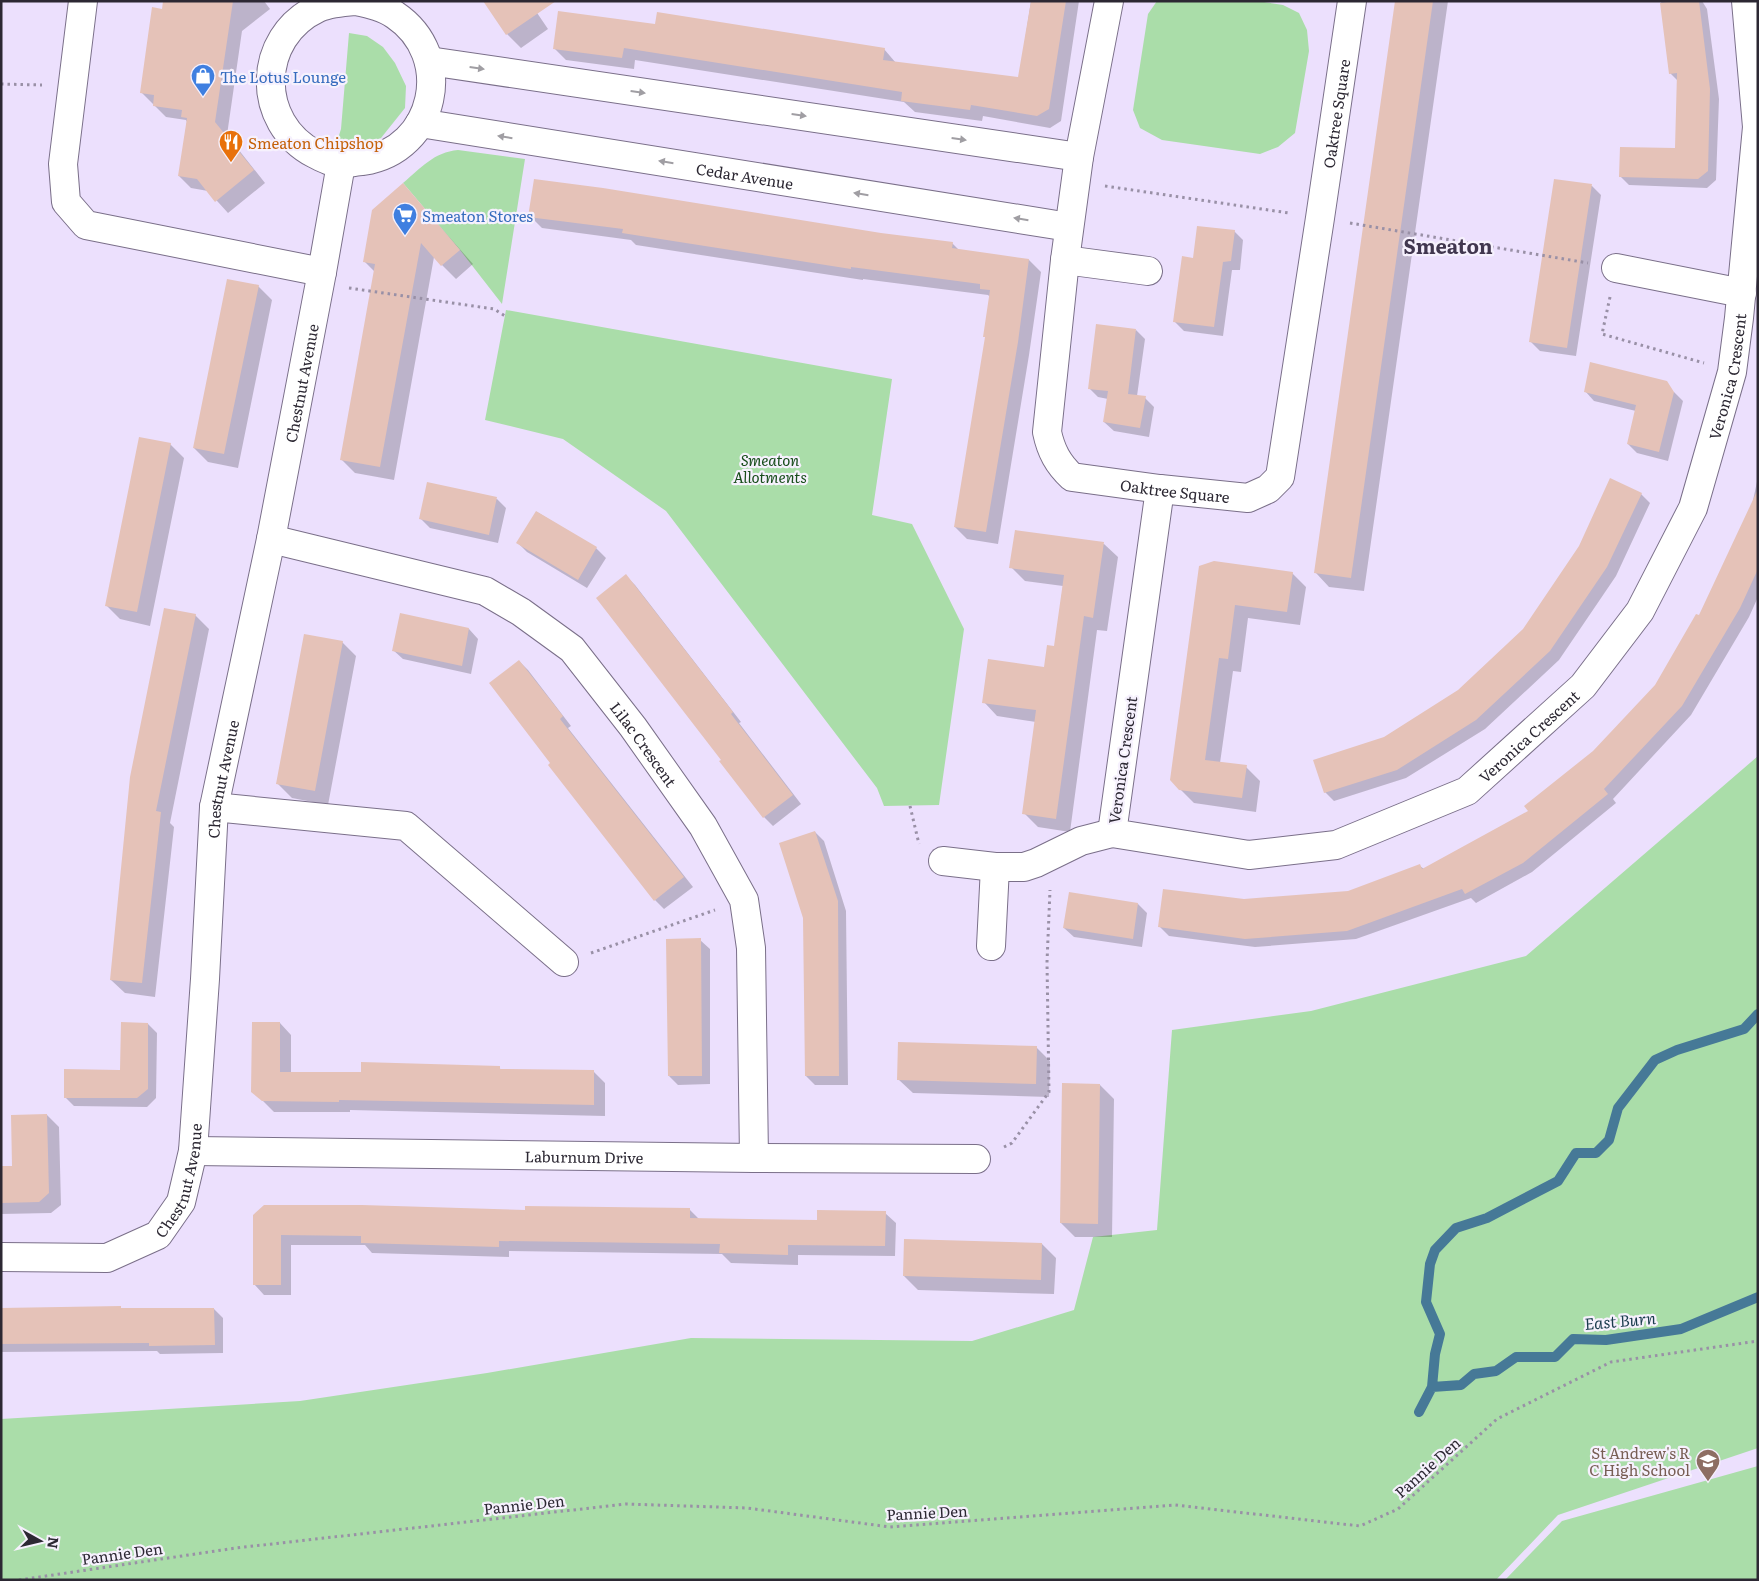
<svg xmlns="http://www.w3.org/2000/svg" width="1759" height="1581" viewBox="0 0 1759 1581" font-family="Literata,serif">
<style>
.green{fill:#aadda9}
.shadow{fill:#0003}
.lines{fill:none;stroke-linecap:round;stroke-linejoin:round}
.stream{stroke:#467997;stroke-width:10}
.building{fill:#e5c2b8}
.minor-casing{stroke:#7a6f89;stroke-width:30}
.path{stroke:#9990a6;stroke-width:3;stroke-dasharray:2.5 4;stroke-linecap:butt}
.minor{stroke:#fff;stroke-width:28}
.oneway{fill:#a09ea3}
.labels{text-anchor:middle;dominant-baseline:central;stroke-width:4.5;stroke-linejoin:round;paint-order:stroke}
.shop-label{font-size:15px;fill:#366cbe;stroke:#f6f1fd;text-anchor:start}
.street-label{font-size:15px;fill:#2c2833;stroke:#f6f1fd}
.food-label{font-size:15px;fill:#c56008;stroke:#f6f1fd;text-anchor:start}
.park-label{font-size:15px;font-style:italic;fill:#174d1a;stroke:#f6f1fd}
.education-label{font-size:15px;fill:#785e54;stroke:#f6f1fd;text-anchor:end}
.water-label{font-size:16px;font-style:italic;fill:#1a3c4d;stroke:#f6f1fd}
.district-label{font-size:20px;font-weight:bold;fill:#41374f;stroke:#f6f1fd}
</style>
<rect width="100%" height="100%" fill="#ece0fd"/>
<path class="green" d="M 1157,1 L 1258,1 L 1283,5 L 1299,13 L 1307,30 L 1309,51 L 1295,133 L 1278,147 L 1260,154 L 1162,140 L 1140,128 L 1133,110 L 1148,14 Z
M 349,33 L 367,36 L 383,47 L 395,63 L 406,86 L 405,108 L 381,138 L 360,148 L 335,148 L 341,129 Z
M 458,150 L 525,159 L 502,304 L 460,250 L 403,183 C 421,168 434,152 458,150 Z
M 506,310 L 892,379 L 872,515 L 912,524 L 964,629 L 939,805 L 884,806 L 877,788 L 666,511 L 563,439 L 485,420 Z
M 1758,756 L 1758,1448 L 1558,1515 L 1496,1580 L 1,1580 L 1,1419 L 300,1401 L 487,1373 L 691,1338 L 972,1341 L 1074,1310 L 1093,1237 L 1157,1230 L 1172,1030 L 1311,1011 L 1526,956 Z
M 1758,1466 L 1758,1580 L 1505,1580 L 1562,1521 Z"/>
<path class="shadow" d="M 165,1 L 264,1 L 270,9 L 242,31 L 227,135 L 265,183 L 228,213 L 208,191 L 191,188 L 179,176 L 187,122 L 186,120 L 166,117 L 141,92 Z
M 484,1 L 529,1 L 548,29 L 521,48 L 507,34 Z
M 1031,1 L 1079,1 L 1061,121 L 1050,128 L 983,116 L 982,121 L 915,112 L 904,102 L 635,60 L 634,69 L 566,60 L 554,48 L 656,25 L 884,49 L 896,63 L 1019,79 Z
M 1396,1 L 1448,1 L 1364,591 L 1329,587 L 1316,573 Z
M 1661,1 L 1702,1 L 1707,9 L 1719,99 L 1716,180 L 1707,188 L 1629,185 L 1620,176 L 1676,150 L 1678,81 L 1670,73 Z
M 1556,180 L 1592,186 L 1601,195 L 1576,356 L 1540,351 L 1531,342 Z
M 403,185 L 473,264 L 456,279 L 434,257 L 394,480 L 355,473 L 341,459 L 375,272 L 364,261 Z
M 530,216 L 881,234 L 952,243 L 959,250 L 1029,260 L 1041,272 L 1029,355 L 998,544 L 967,539 L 955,527 L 986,338 L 990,297 L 988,295 L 863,279 L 863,280 L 636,245 L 631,240 L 542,228 Z
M 1234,231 L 1243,240 L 1240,270 L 1232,270 L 1223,336 L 1184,331 L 1175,322 L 1195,259 Z
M 258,286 L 272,300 L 238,468 L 208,462 L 194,448 Z
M 1136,330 L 1145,339 L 1137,396 L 1145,398 L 1154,407 L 1149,437 L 1114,431 L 1104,422 L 1108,399 L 1098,397 L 1089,388 Z
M 1585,391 L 1674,392 L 1683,401 L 1668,461 L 1637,453 L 1628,444 L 1636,411 L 1594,401 Z
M 170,444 L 184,458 L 150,626 L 120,619 L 107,606 Z
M 1758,477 L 1758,597 L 1749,617 L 1691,715 L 1613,799 L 1616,803 L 1532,872 L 1476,903 L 1471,898 L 1356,939 L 1255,947 L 1169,936 L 1160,927 L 1244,901 L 1348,892 L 1420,866 L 1424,869 L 1530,812 L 1594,752 L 1656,686 L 1699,617 L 1752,505 Z
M 1641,494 L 1650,503 L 1616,576 L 1559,660 L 1485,729 L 1406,778 L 1334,801 L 1325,792 L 1384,738 L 1459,691 L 1524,630 Z
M 497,499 L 506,508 L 498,543 L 430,528 L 421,519 Z
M 537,512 L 596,548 L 606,558 L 587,588 L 527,552 L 518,543 Z
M 1104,544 L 1118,557 L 1107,631 L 1097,630 L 1070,832 L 1038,827 L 1024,813 L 1036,722 L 997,716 L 984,702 L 1045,668 L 1055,647 L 1063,586 L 1025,581 L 1011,567 Z
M 1214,562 L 1292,573 L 1306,587 L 1300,625 L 1248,618 L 1241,672 L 1233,671 L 1220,763 L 1246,767 L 1260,781 L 1256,812 L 1194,803 L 1180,789 Z
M 626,576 L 635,585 L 741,722 L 739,723 L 801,804 L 773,826 L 764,817 Z
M 195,615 L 209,629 L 170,823 L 174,827 L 155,997 L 125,993 L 111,980 Z
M 469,629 L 478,639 L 471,674 L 403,659 L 393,650 Z
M 342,642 L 356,656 L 328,805 L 292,798 L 278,784 Z
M 519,661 L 528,670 L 571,726 L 568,728 L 693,887 L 664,909 L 655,900 Z
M 815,832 L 824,841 L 846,911 L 848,1085 L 815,1085 L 806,1076 Z
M 1138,904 L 1147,913 L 1142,947 L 1074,937 L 1064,928 Z
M 700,940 L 710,949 L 710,1084 L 678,1085 L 669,1076 Z
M 280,1023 L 291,1035 L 291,1073 L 362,1074 L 499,1068 L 502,1070 L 594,1072 L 605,1083 L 605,1116 L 350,1110 L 350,1112 L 274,1112 L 253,1091 Z
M 148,1024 L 157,1033 L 156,1098 L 147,1107 L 74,1106 L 65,1097 L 122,1071 Z
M 1036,1047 L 1050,1061 L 1049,1097 L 913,1093 L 899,1080 Z
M 1100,1085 L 1114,1099 L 1112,1237 L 1075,1237 L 1061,1223 Z
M 47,1115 L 59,1127 L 61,1205 L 51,1213 L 1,1214 L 1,1167 L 13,1167 Z
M 690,1210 L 700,1220 L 818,1222 L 885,1213 L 896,1223 L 895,1256 L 798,1255 L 798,1265 L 731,1263 L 722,1254 L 509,1251 L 509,1257 L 372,1253 L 365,1245 L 291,1245 L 291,1295 L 264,1295 L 254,1284 L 254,1215 Z
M 1042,1244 L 1056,1258 L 1054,1294 L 918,1290 L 904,1276 Z
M 1,1308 L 214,1309 L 223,1318 L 223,1353 L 160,1354 L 157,1351 L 1,1352 Z"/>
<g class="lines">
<path class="stream" d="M 1432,1387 L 1461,1385 L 1474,1374 L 1496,1371 L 1516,1357 L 1555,1357 L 1573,1339 L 1606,1340 L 1681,1329 L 1758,1297
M 1419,1412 L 1432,1387 L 1435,1354 L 1440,1334 L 1426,1302 L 1430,1264 L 1435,1250 L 1456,1228 L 1487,1218 L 1558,1181 L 1576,1153 L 1596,1153 L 1609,1140 L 1618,1108 L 1655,1060 L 1677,1050 L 1744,1029 L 1758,1014"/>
</g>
<path class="building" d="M 163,1 L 233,1 L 215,122 L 254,170 L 215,202 L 197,179 L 178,176 L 187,118 L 181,117 L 182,110 L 153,106 L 154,95 L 140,93 L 152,7 L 162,9 Z
M 483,1 L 556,1 L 506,35 Z
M 1031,1 L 1066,1 L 1049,109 L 1037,116 L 971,105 L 970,110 L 901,101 L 902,92 L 624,48 L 622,58 L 553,49 L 558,11 L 655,24 L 657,12 L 885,48 L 883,60 L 1018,77 Z
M 1395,1 L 1433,1 L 1351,578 L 1314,573 Z
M 1674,1 L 1699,1 L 1710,89 L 1708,171 L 1698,179 L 1619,177 L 1620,147 L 1675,148 L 1677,73 L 1669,74 L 1660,3 Z
M 534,179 L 603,188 L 881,233 L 953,242 L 952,248 L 1029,259 L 1018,342 L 986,532 L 954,527 L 985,337 L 983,337 L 990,290 L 980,289 L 980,284 L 851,267 L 851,269 L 622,233 L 623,229 L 528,217 Z
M 1554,179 L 1592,184 L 1567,348 L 1529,342 Z
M 403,183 L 460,250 L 441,266 L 421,243 L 380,467 L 340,460 L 375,264 L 363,262 L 372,210 Z
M 1197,226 L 1235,230 L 1231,261 L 1223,262 L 1214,327 L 1173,322 L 1182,256 L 1193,258 Z
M 227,279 L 259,285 L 224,454 L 193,448 Z
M 1096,324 L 1136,329 L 1128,394 L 1146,396 L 1140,428 L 1103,422 L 1108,391 L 1088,389 Z
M 1590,362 L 1667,381 L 1674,392 L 1659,452 L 1627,444 L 1636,405 L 1584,392 Z
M 139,437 L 171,443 L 137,612 L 105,606 Z
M 1610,478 L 1642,493 L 1607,567 L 1550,651 L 1476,720 L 1397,770 L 1324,793 L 1313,760 L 1384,737 L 1458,690 L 1523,629 L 1579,546 Z
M 427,482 L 497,497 L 489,535 L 419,519 Z
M 1758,489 L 1758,569 L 1740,608 L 1682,706 L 1604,789 L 1608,794 L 1523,863 L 1465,894 L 1462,889 L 1347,931 L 1245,939 L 1158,927 L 1163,889 L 1244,899 L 1348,891 L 1420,864 L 1422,869 L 1528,811 L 1524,806 L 1593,751 L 1655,685 L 1696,614 L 1699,615 Z
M 536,511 L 597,547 L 578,580 L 516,543 Z
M 1015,530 L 1104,542 L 1093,618 L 1084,616 L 1056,819 L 1022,814 L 1036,710 L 982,703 L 988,659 L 1044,667 L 1047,645 L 1054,646 L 1064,575 L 1009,568 Z
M 1214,561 L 1293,572 L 1287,612 L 1235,605 L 1228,659 L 1219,658 L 1205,760 L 1247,765 L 1242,798 L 1179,790 L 1170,780 L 1199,566 Z
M 626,574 L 733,712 L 731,714 L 793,795 L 763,818 L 719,761 L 721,760 L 596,598 Z
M 164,608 L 196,614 L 156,811 L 161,812 L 142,983 L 110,980 L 130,777 Z
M 400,613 L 469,628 L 462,666 L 392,651 Z
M 304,634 L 343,641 L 315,791 L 276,784 Z
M 519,660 L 563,716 L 560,719 L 684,877 L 654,901 L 548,765 L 550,763 L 489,683 Z
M 815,831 L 838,901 L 839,1076 L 805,1076 L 803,918 L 779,843 Z
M 1069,892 L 1138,903 L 1133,939 L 1063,928 Z
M 701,938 L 702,1076 L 668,1076 L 666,939 Z
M 121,1022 L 148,1023 L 148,1089 L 137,1098 L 64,1098 L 64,1069 L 120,1070 Z
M 252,1022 L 280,1022 L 280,1072 L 361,1072 L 361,1062 L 500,1066 L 500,1069 L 594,1070 L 594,1105 L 339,1100 L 339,1102 L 262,1101 L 251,1092 Z
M 898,1042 L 1037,1046 L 1036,1084 L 897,1080 Z
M 1062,1083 L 1100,1084 L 1098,1224 L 1060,1223 Z
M 47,1114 L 49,1193 L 39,1202 L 1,1203 L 1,1166 L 12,1166 L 11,1115 Z
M 264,1205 L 362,1205 L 525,1210 L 525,1206 L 690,1208 L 690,1218 L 817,1220 L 817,1210 L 886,1211 L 885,1246 L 788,1245 L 788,1255 L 719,1253 L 720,1244 L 499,1241 L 499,1247 L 361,1243 L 361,1236 L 281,1235 L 281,1285 L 253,1285 L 253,1215 Z
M 904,1239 L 1042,1243 L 1041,1280 L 903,1276 Z
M 121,1306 L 121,1308 L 214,1308 L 215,1345 L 149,1346 L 149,1343 L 1,1344 L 1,1308 Z"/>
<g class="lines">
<defs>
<g id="minor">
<path d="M 83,1 L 63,164 L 66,202 L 86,225 L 322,272"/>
<path d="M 355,1 C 342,2 329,3 318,8 C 256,37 255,123 315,154 C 323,158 332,163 340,163 C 347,164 356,161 363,161 C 436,150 456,56 395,15 C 384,7 370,4 356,1"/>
<path id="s1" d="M 1109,1 L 1079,157 L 1065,260 L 1047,432 C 1051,451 1058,464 1072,477 L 1160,489 L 1248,498 L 1268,489 L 1280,477 L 1320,218 L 1352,1"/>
<path d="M 429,61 L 1079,157"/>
<path id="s2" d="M 420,123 L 1069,227"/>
<path d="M 1065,260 L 1148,271"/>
<path d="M 1616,268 L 1742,293"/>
<path id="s3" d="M 1160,489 L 1112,833 L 1249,855 L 1336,845 L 1467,791 L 1583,686 L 1640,611 L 1693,508 L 1732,372 L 1739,318 L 1757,127 L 1746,1"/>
<path id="s4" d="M 271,539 L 485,591 L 521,612 L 572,649 L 633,727 L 703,826 L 744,900 L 751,948 L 754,1158"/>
<path d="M 214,807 L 406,826 L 564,962"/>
<path d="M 943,861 L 995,867"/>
<path d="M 991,946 L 995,867 L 1024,867 L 1036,863 L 1081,841 L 1112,833"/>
<path id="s5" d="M 193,1151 L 754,1158 L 976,1159"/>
<path id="s6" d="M 1,1257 L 107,1258 L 158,1235 L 181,1202 L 193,1151 L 205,979 L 214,807 L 271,539 L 322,272 L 341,164"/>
</g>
</defs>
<use href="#minor" class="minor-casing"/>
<path class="path" d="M 1,84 L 42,85
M 1105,186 L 1289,213
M 1350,223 L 1588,263
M 349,288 L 494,309 L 505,316
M 1610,297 L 1602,334 L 1704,363
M 910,806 L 919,844
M 591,953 L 715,910
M 1004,1147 L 1012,1143 L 1049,1092 L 1047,962 L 1050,890
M 19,1580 L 236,1548 L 626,1504 L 747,1508 L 890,1527 L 1175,1505 L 1360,1526 L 1398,1509 L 1497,1419 L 1611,1362 L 1758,1341"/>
<use href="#minor" class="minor"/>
</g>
<defs><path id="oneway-solid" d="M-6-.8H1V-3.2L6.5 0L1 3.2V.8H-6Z" transform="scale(1.25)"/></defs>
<g class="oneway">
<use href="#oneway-solid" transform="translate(477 68) rotate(8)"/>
<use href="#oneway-solid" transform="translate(638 92) rotate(8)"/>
<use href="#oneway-solid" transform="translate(799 115) rotate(8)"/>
<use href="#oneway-solid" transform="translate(505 137) rotate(-171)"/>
<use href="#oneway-solid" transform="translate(959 139) rotate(8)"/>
<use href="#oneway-solid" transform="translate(666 162) rotate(-171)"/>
<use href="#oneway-solid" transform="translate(861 194) rotate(-171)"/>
<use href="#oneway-solid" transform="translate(1021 219) rotate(-171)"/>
</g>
<defs>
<symbol id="shop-pin" viewBox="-11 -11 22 30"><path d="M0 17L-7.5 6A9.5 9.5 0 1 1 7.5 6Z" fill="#3f7fe0" stroke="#f6f1fd"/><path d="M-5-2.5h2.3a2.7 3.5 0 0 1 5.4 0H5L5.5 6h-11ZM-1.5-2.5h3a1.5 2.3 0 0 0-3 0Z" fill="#fff"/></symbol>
<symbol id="restaurant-pin" viewBox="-11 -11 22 30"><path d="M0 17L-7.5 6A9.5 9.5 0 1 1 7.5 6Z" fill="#e8710a" stroke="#f6f1fd"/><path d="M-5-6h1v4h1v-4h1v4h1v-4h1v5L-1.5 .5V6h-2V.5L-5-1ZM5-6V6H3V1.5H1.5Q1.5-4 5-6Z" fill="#fff"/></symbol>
<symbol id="supermarket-pin" viewBox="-11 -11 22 30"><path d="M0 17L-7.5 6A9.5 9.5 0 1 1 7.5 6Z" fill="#3f7fe0" stroke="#f6f1fd"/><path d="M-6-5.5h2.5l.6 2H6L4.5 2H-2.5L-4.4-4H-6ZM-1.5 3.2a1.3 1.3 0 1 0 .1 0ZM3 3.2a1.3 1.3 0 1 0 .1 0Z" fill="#fff"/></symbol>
<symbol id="school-pin" viewBox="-11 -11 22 30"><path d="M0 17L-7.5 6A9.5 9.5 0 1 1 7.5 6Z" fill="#8d6e63" stroke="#f6f1fd"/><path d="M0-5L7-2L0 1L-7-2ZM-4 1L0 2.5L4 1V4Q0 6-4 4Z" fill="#fff"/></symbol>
</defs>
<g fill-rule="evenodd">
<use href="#shop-pin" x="189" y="62" width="28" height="38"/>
<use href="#restaurant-pin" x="217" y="128" width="28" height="38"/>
<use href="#supermarket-pin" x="391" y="201" width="28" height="38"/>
<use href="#school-pin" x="1694" y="1447" width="28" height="38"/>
</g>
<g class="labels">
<g class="shop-label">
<text x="220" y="76">The Lotus Lounge</text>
<text x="422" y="215">Smeaton Stores</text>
</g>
<g class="street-label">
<text stroke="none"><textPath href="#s1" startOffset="1072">Oaktree Square</textPath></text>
<text stroke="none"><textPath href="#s2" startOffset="329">Cedar Avenue</textPath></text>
<text stroke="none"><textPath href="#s3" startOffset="1218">Veronica Crescent</textPath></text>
<text stroke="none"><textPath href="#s6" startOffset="1032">Chestnut Avenue</textPath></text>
<text stroke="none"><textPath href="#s1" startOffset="592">Oaktree Square</textPath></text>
<text stroke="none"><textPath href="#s3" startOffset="798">Veronica Crescent</textPath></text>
<text stroke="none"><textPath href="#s4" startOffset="444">Lilac Crescent</textPath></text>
<text transform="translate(1122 760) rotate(-82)">Veronica Crescent</text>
<text stroke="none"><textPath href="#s6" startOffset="628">Chestnut Avenue</textPath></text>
<text stroke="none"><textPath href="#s5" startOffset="391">Laburnum Drive</textPath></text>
<text stroke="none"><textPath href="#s6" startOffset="222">Chestnut Avenue</textPath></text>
<text transform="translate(1427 1467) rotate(-42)">Pannie Den</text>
<text transform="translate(524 1504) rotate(-6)">Pannie Den</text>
<text transform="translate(927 1512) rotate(-3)">Pannie Den</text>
<text transform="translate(122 1553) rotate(-8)">Pannie Den</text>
</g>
<g class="food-label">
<text x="248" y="142">Smeaton Chipshop</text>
</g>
<g class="park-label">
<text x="770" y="459">Smeaton<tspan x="770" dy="17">Allotments</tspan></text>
</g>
<g class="education-label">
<text x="1690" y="1452">St Andrew's R<tspan x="1690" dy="17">C High School</tspan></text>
</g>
<g class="water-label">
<text transform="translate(1620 1320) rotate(-5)">East Burn</text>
</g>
<g class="district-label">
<text x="1448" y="245">Smeaton</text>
</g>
</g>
<rect width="1759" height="1581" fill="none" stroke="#2c2833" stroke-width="5"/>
<g transform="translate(40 1541) rotate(98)" stroke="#f6f1fd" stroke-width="4" paint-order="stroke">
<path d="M0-4L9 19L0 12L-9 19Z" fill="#2c2833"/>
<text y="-8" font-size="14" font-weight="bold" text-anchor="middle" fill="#2c2833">N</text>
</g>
</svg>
